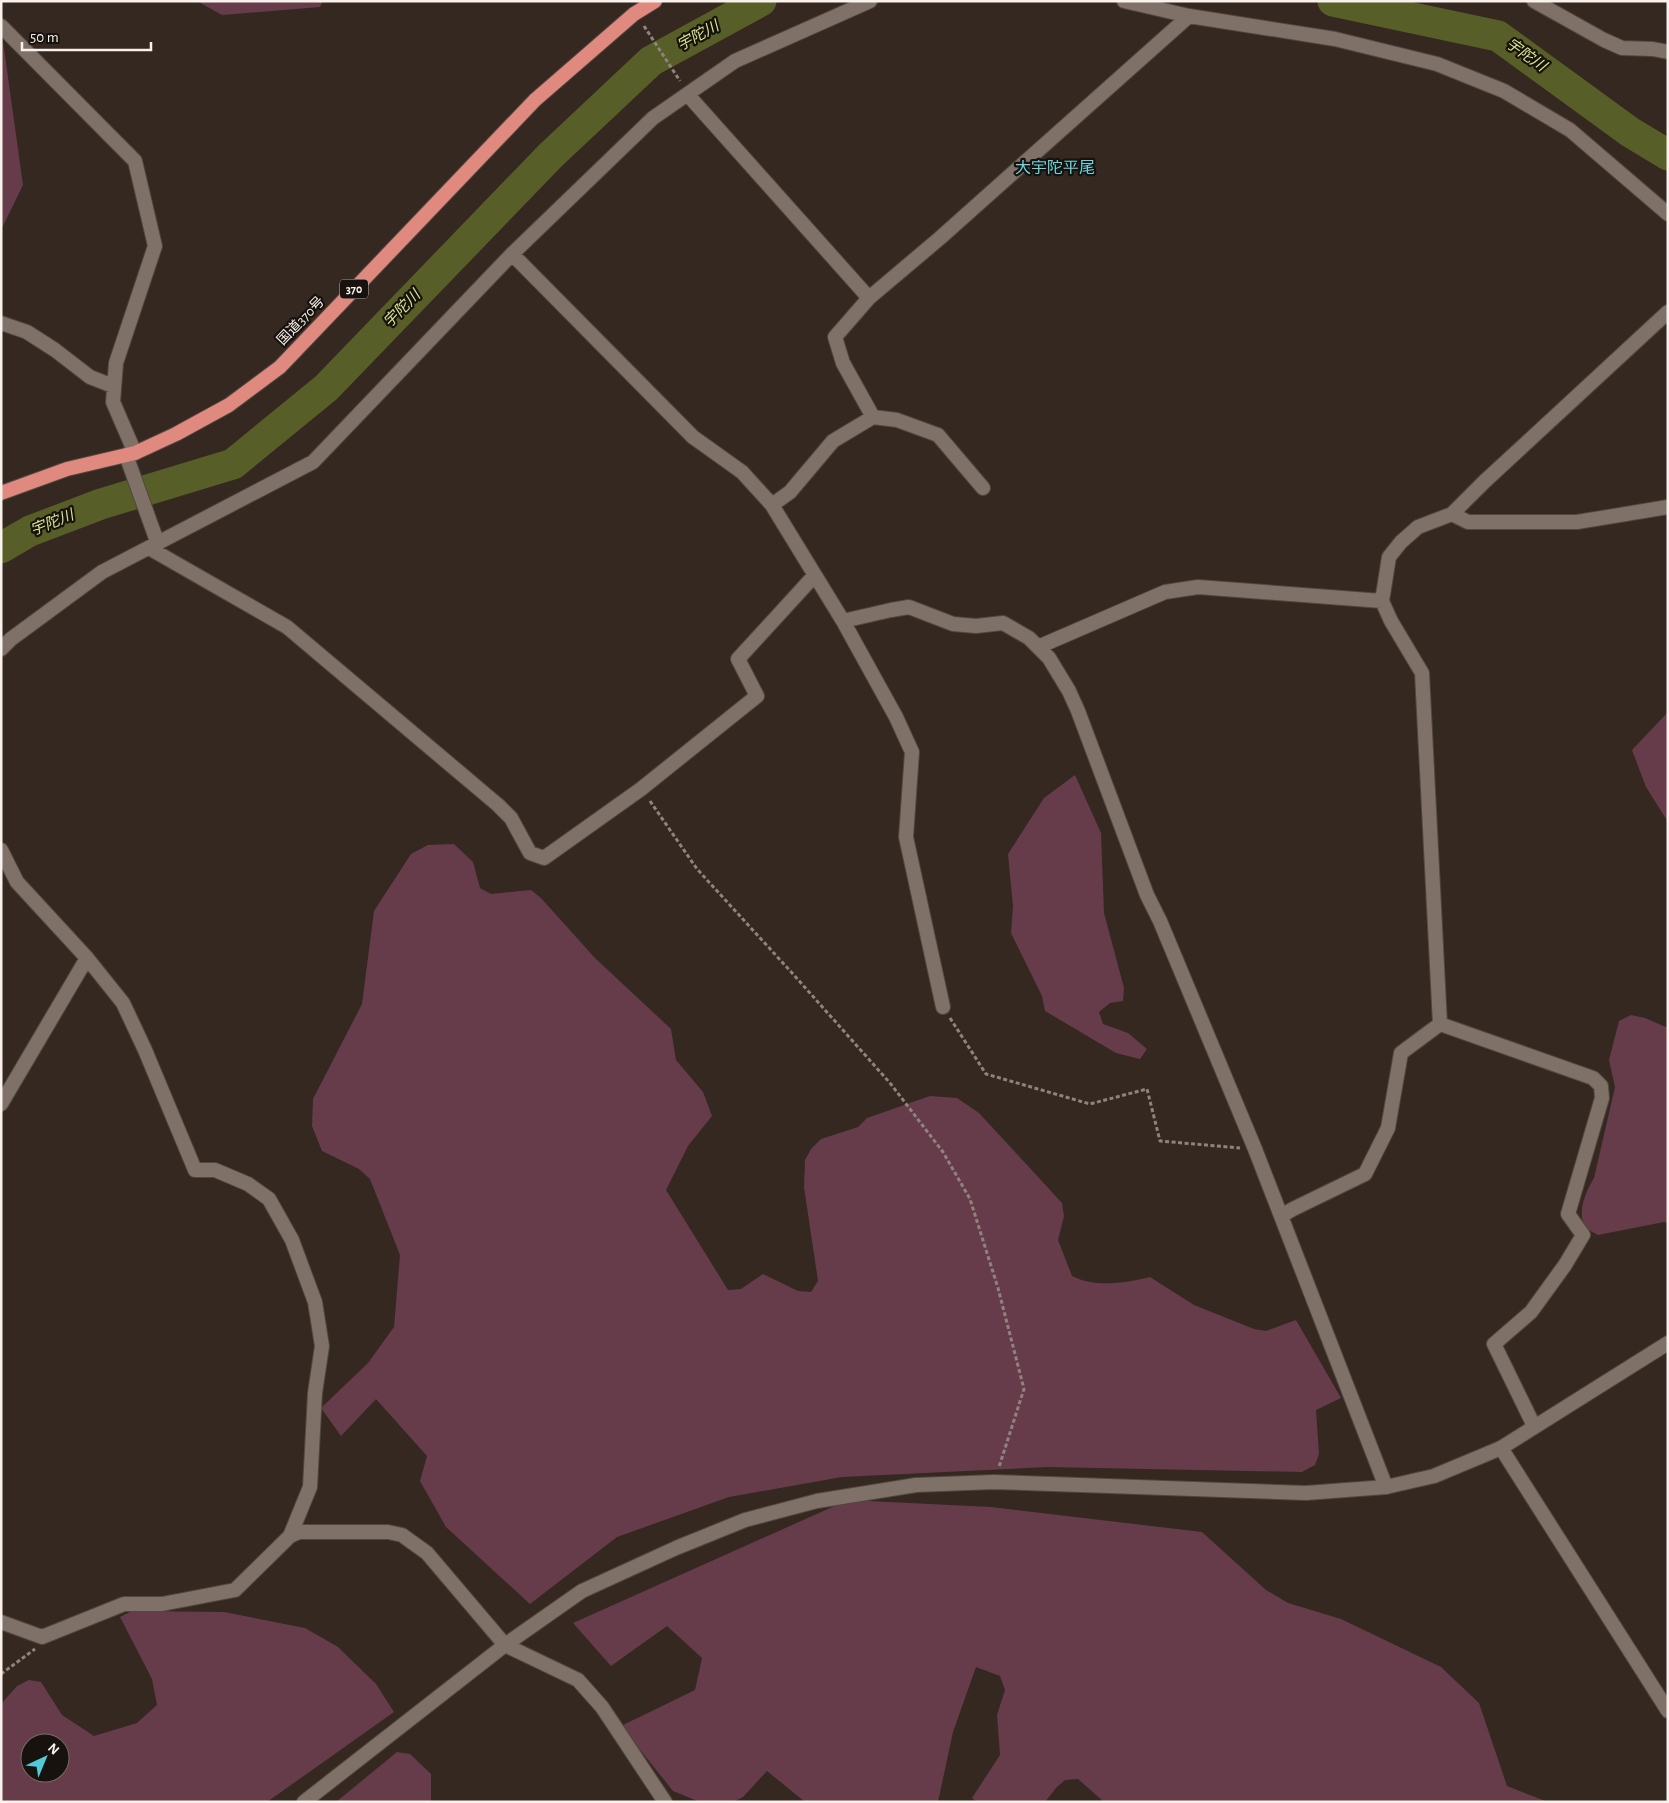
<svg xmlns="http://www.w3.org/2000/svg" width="1669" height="1803" viewBox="0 0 1669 1803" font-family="'Alegreya Sans','Noto Sans JP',sans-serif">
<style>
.green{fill:#663c4b;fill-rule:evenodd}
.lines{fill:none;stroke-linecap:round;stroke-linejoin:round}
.river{stroke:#575e27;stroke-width:31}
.minor-casing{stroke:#51473f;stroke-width:16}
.tertiary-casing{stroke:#51473f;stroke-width:16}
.trunk-casing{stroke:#51473f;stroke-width:16}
.path{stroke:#8e847d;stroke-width:3;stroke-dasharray:4 2.5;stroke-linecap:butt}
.minor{stroke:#7f7167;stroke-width:14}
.tertiary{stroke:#7f7167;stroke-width:14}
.trunk{stroke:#e0897e;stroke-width:14}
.labels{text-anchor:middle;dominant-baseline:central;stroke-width:4.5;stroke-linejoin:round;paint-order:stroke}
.shield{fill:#18120e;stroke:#b6aea9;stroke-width:1}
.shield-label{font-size:12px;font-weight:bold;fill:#f9f1eb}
.street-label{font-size:14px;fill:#f9f1eb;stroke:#18120e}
.water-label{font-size:15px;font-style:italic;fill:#d9e691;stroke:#18120e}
.quarter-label{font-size:16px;fill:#6bd6e2;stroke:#18120e}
</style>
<rect width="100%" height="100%" fill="#342820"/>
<path class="green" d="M 197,1 L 323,1 L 320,7 L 222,15 Z
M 1,27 L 23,185 L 1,230 Z
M 1668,712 L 1668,822 L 1646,787 L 1632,750 Z
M 1075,775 L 1101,833 L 1104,913 L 1124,988 L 1123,1001 L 1110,1003 L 1099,1012 L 1103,1024 L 1128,1033 L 1147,1049 L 1140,1059 L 1116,1053 L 1045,1011 L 1042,996 L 1011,933 L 1013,906 L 1008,854 L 1044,798 Z
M 454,844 L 473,862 L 480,888 L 491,894 L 531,890 L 541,898 L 595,958 L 671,1029 L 676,1060 L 703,1092 L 712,1116 L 688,1146 L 666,1190 L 728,1290 L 741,1289 L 763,1274 L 798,1291 L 811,1292 L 818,1281 L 804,1187 L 805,1160 L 811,1149 L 821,1139 L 858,1127 L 867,1118 L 930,1096 L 957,1098 L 979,1113 L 1062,1203 L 1064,1216 L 1058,1240 L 1072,1276 C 1096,1288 1125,1283 1150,1277 L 1194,1305 L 1254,1329 L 1266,1331 L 1296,1320 L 1341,1398 L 1316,1410 L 1319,1454 L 1315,1465 L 1302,1472 L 1047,1467 L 842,1477 L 729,1497 L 617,1537 L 530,1604 L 446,1527 L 420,1481 L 427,1456 L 376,1399 L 341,1436 L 321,1408 L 368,1363 L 394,1327 L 400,1255 L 370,1179 L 359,1169 L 322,1151 L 312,1126 L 313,1099 L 362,1004 L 374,911 L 411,854 L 428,845 Z
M 1631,1015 L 1645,1018 L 1668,1028 L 1668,1223 L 1664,1222 L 1598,1235 C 1595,1233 1590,1231 1587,1229 C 1575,1215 1586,1191 1594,1178 L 1615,1087 L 1609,1060 L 1619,1021 Z
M 848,1500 L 991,1507 L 1202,1532 L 1266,1590 L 1288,1603 L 1341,1619 L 1441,1667 L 1479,1703 L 1507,1786 L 1548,1802 L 1104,1802 L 1078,1779 L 1065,1780 L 1056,1788 L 1045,1802 L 977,1802 L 972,1798 L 1000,1755 L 997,1715 L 1005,1690 L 1000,1676 L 976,1667 L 953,1732 L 938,1802 L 805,1802 L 767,1771 L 743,1797 L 733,1802 L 700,1802 L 673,1791 L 621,1726 L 695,1690 L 702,1658 L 667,1626 L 611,1666 L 573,1623 Z
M 132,1611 L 224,1612 L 305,1628 L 338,1647 L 376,1684 L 394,1712 L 267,1802 L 1,1802 L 1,1704 L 17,1686 L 29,1680 L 41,1682 L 62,1715 L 94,1736 L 137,1723 L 157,1705 L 152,1679 L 120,1617 ZM 30,1743 L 60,1743 L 60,1773 L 30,1773 Z
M 397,1752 L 410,1754 L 431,1774 L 431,1802 L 336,1802 Z"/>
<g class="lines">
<path class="river" d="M 1333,1 L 1498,36 L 1630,132 L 1668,155
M 1,548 L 30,531 L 101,504 L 233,464 L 326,388 L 550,156 L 651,61 L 761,1"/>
<defs>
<path id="minor" d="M 1124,1 L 1189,16 L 1335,39 L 1437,64 L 1504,91 L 1570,130 L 1668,214
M 1534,1 L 1604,40 L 1622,48 L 1653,49 L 1668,52
M 1,26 L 135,161 L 155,246 L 116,363 L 113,402 L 135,453
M 688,95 L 869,298
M 512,254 L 693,437 L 742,472 L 772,505 L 843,621 L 896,717 L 912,752 L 906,837 L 943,1007
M 1,323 L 27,332 L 55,350 L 90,377 L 113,386
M 873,417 L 897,420 L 938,435 L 983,488
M 126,455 L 158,544
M 772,505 L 790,492 L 833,441 L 873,417 L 843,363 L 835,337 L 869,298 L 940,238 L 1189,16
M 1452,514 L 1468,522 L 1577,522 L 1668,507
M 149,548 L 287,627 L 498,805 L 511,818 L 530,853 L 544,858 L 641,789 L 757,696 L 738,659 L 814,576
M 843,621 L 891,610 L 909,607 L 953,624 L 976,626 L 1003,623 L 1029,638 L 1049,658 L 1069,691 L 1078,711 L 1147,895 L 1160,921 L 1255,1149 L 1386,1487
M 1038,647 L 1165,592 L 1198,587 L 1382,601
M 1,649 L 11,639 L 102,572 L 313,462 L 512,254 L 653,118 L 735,61 L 870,1
M 1,850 L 17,882 L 87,958 L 123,1003 L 145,1050 L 195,1170 L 215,1170 L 248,1184 L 269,1199 L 292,1240 L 315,1302 L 322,1346 L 315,1393 L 310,1487 L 290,1536
M 1440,1024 L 1422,673 L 1391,621 L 1382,601 L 1389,557 L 1401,542 L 1418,527 L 1452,514 L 1484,482 L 1668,312
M 1440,1024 L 1593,1078 L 1601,1086 L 1602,1098 L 1568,1214 L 1583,1235 L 1565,1265 L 1531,1312 L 1494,1344 L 1534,1426
M 1,1104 L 87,958
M 1281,1216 L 1293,1209 L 1365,1174 L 1388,1128 L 1401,1053 L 1440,1024
M 1501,1448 L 1668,1711
M 1,1622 L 42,1637 L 124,1604 L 162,1604 L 235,1590 L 290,1536 L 299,1532 L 388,1532 L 402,1535 L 427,1553 L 505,1645 L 578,1680 L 602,1707 L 665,1802"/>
<path id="tertiary" d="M 304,1802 L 505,1645 L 582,1591 L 676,1548 L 745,1520 L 817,1501 L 916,1485 L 994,1482 L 1306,1493 L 1386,1487 L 1434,1476 L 1501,1448 L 1668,1343"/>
<path id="trunk" d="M 1,493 L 67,469 L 135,453 L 176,434 L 229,405 L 280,367 L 535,100 L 634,14 L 655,1"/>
</defs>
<use href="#minor" class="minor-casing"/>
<use href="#tertiary" class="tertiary-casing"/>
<use href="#trunk" class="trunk-casing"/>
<path class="path" d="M 644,26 L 680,81
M 650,801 L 697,869 L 793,974 L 890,1083 L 943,1152 L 970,1199 L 998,1288 L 1024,1389 L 999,1467
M 950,1018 L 986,1074 L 1090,1104 L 1147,1089 L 1160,1141 L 1240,1148
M 1,1674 L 35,1649"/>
<use href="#minor" class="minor"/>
<use href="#tertiary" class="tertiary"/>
<use href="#trunk" class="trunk"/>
</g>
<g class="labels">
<rect class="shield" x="340" y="279.5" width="28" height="19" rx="4"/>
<g class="shield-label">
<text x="354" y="289">370</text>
</g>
<g class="street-label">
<text transform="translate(301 321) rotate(-46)">国道370号</text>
</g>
<g class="water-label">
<text transform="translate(698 36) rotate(-29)">宇陀川</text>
<text transform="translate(1526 55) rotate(35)">宇陀川</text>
<text transform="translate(402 309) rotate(-46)">宇陀川</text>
<text transform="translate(52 523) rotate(-22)">宇陀川</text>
</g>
<g class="quarter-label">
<text x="1055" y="168">大宇陀平尾</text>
</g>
</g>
<rect width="1669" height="1803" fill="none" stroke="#f9f1eb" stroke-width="5"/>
<g transform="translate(45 1758) rotate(44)"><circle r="24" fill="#18120e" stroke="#726b66"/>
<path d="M0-4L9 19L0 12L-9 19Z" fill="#52cbd8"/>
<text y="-8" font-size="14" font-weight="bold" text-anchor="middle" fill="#f9f1eb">N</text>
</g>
<path d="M22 42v8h129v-8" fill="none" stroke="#f9f1eb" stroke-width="2.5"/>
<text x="30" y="42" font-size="15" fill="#f9f1eb" stroke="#18120e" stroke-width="4" paint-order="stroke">50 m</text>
</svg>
